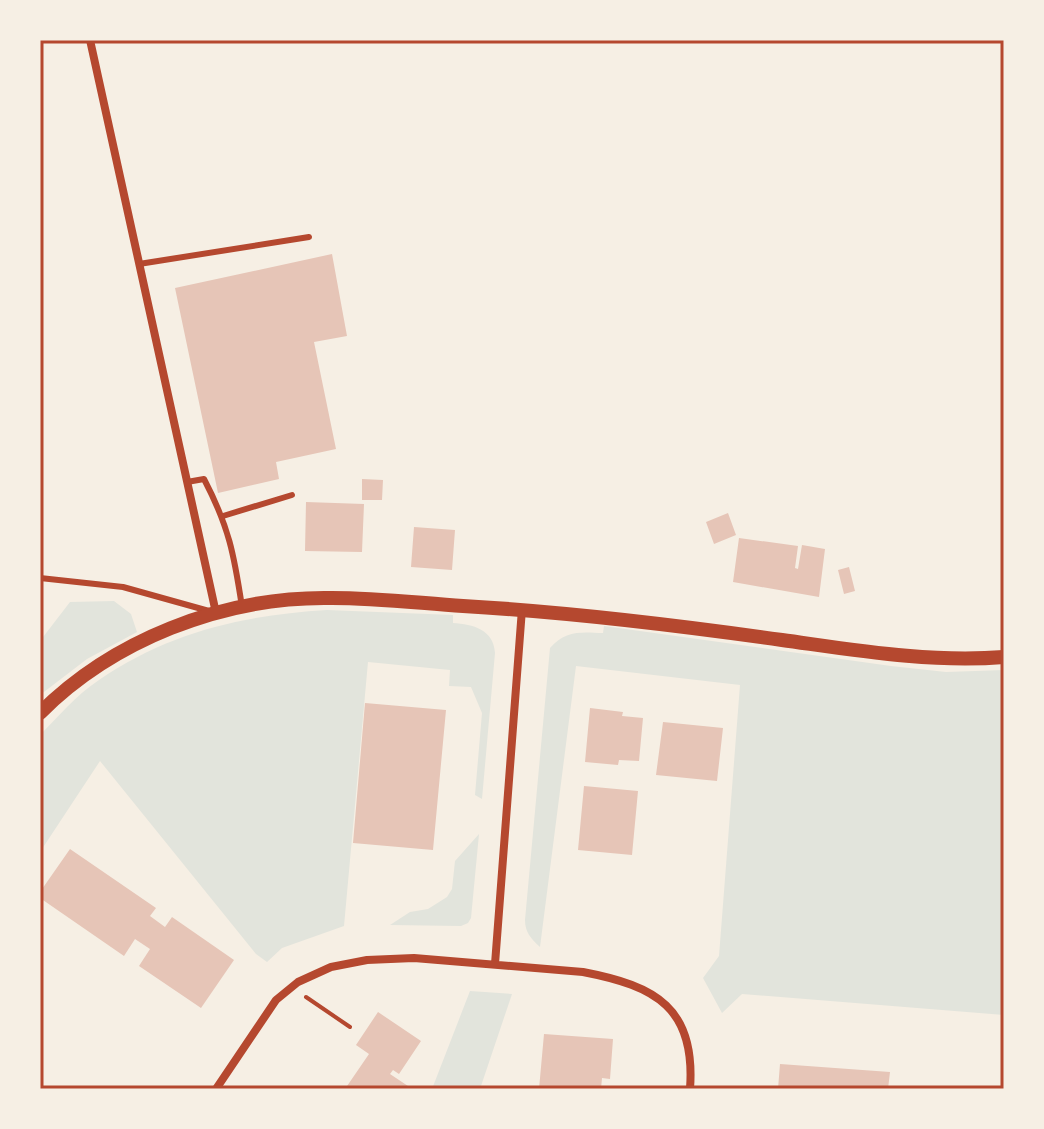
<svg xmlns="http://www.w3.org/2000/svg" width="1044" height="1129" viewBox="0 0 1044 1129" font-family="'PT Serif',serif">
<style>
.green{fill:#e2e4dc}
.building{fill:#e6c5b7}
.lines{fill:none;stroke-linecap:round;stroke-linejoin:round}
.path{stroke:#b5482f;stroke-width:4}
.service{stroke:#b5482f;stroke-width:6}
.minor{stroke:#b5482f;stroke-width:8}
.tertiary{stroke:#b5482f;stroke-width:14}
.neatline{fill:none;stroke:#b5482f;stroke-width:3}
</style>
<rect width="100%" height="100%" fill="#f6efe4"/>
<path class="green" d="M 114,601 L 131,614 L 137,632 L 87,659 L 40,695 L 40,641 L 70,602 Z
M 327,610 L 453,615 L 453,623 C 473,624 494,630 495,653 L 482,799 L 475,795 L 482,713 L 471,687 L 449,686 L 450,670 L 368,662 L 344,926 L 282,948 L 267,962 L 256,954 L 100,761 L 40,852 L 40,735 C 59,716 76,695 99,680 C 169,632 244,615 327,610 Z
M 604,626 L 891,666 L 946,672 L 1004,670 L 1004,1015 L 742,994 L 722,1013 L 703,978 L 719,956 L 740,685 L 576,666 L 540,947 C 531,939 525,932 525,920 L 550,648 C 565,630 581,632 603,633 Z
M 479,834 L 471,918 L 468,923 L 461,926 L 390,925 L 410,912 L 428,909 L 447,897 L 452,889 L 455,861 Z
M 470,991 L 512,994 L 480,1089 L 432,1089 Z"/>
<path class="building" d="M 332,254 L 347,336 L 314,342 L 336,449 L 276,462 L 279,479 L 218,493 L 175,288 Z
M 362,479 L 383,480 L 382,500 L 362,500 Z
M 306,502 L 364,504 L 362,552 L 305,551 Z
M 728,513 L 736,535 L 714,544 L 706,522 Z
M 414,527 L 455,530 L 452,570 L 411,567 Z
M 739,538 L 798,546 L 795,568 L 798,569 L 802,545 L 825,549 L 819,597 L 733,582 Z
M 849,567 L 855,591 L 844,594 L 838,570 Z
M 365,703 L 446,710 L 433,850 L 353,843 Z
M 590,708 L 623,712 L 622,716 L 643,718 L 639,761 L 619,760 L 618,765 L 585,762 Z
M 663,722 L 723,728 L 717,781 L 656,775 Z
M 584,786 L 638,791 L 632,855 L 578,850 Z
M 70,849 L 156,908 L 150,916 L 165,927 L 172,917 L 234,960 L 201,1008 L 139,966 L 150,949 L 135,939 L 124,956 L 40,898 L 40,892 Z
M 378,1012 L 421,1041 L 399,1074 L 393,1070 L 390,1074 L 408,1086 L 406,1089 L 345,1089 L 369,1054 L 356,1045 Z
M 544,1034 L 613,1039 L 610,1079 L 602,1078 L 601,1089 L 539,1089 Z
M 780,1064 L 890,1072 L 888,1089 L 778,1089 Z"/>
<g class="lines">
<path class="path" d="M 306,997 L 350,1027"/>
<path class="service" d="M 139,264 L 309,237
M 187,482 L 204,479 C 229,527 234,554 242,607
M 223,516 L 292,495
M 40,578 L 123,587 L 209,611"/>
<path class="minor" d="M 90,40 L 216,613
M 495,964 L 522,609
M 216,1089 L 276,1000 L 298,982 L 331,967 L 367,960 L 414,958 L 583,972 C 656,986 696,1008 690,1089"/>
<path class="tertiary" d="M 40,713 C 113,640 221,598 324,598 C 370,597 417,603 463,606 C 570,612 676,625 782,640 C 855,650 930,663 1004,657"/>
</g>
<rect width="1044" height="1129" fill="none" stroke="#f6efe4" stroke-width="84"/>
<rect x="42" y="42" width="960" height="1045" class="neatline"/>
</svg>
